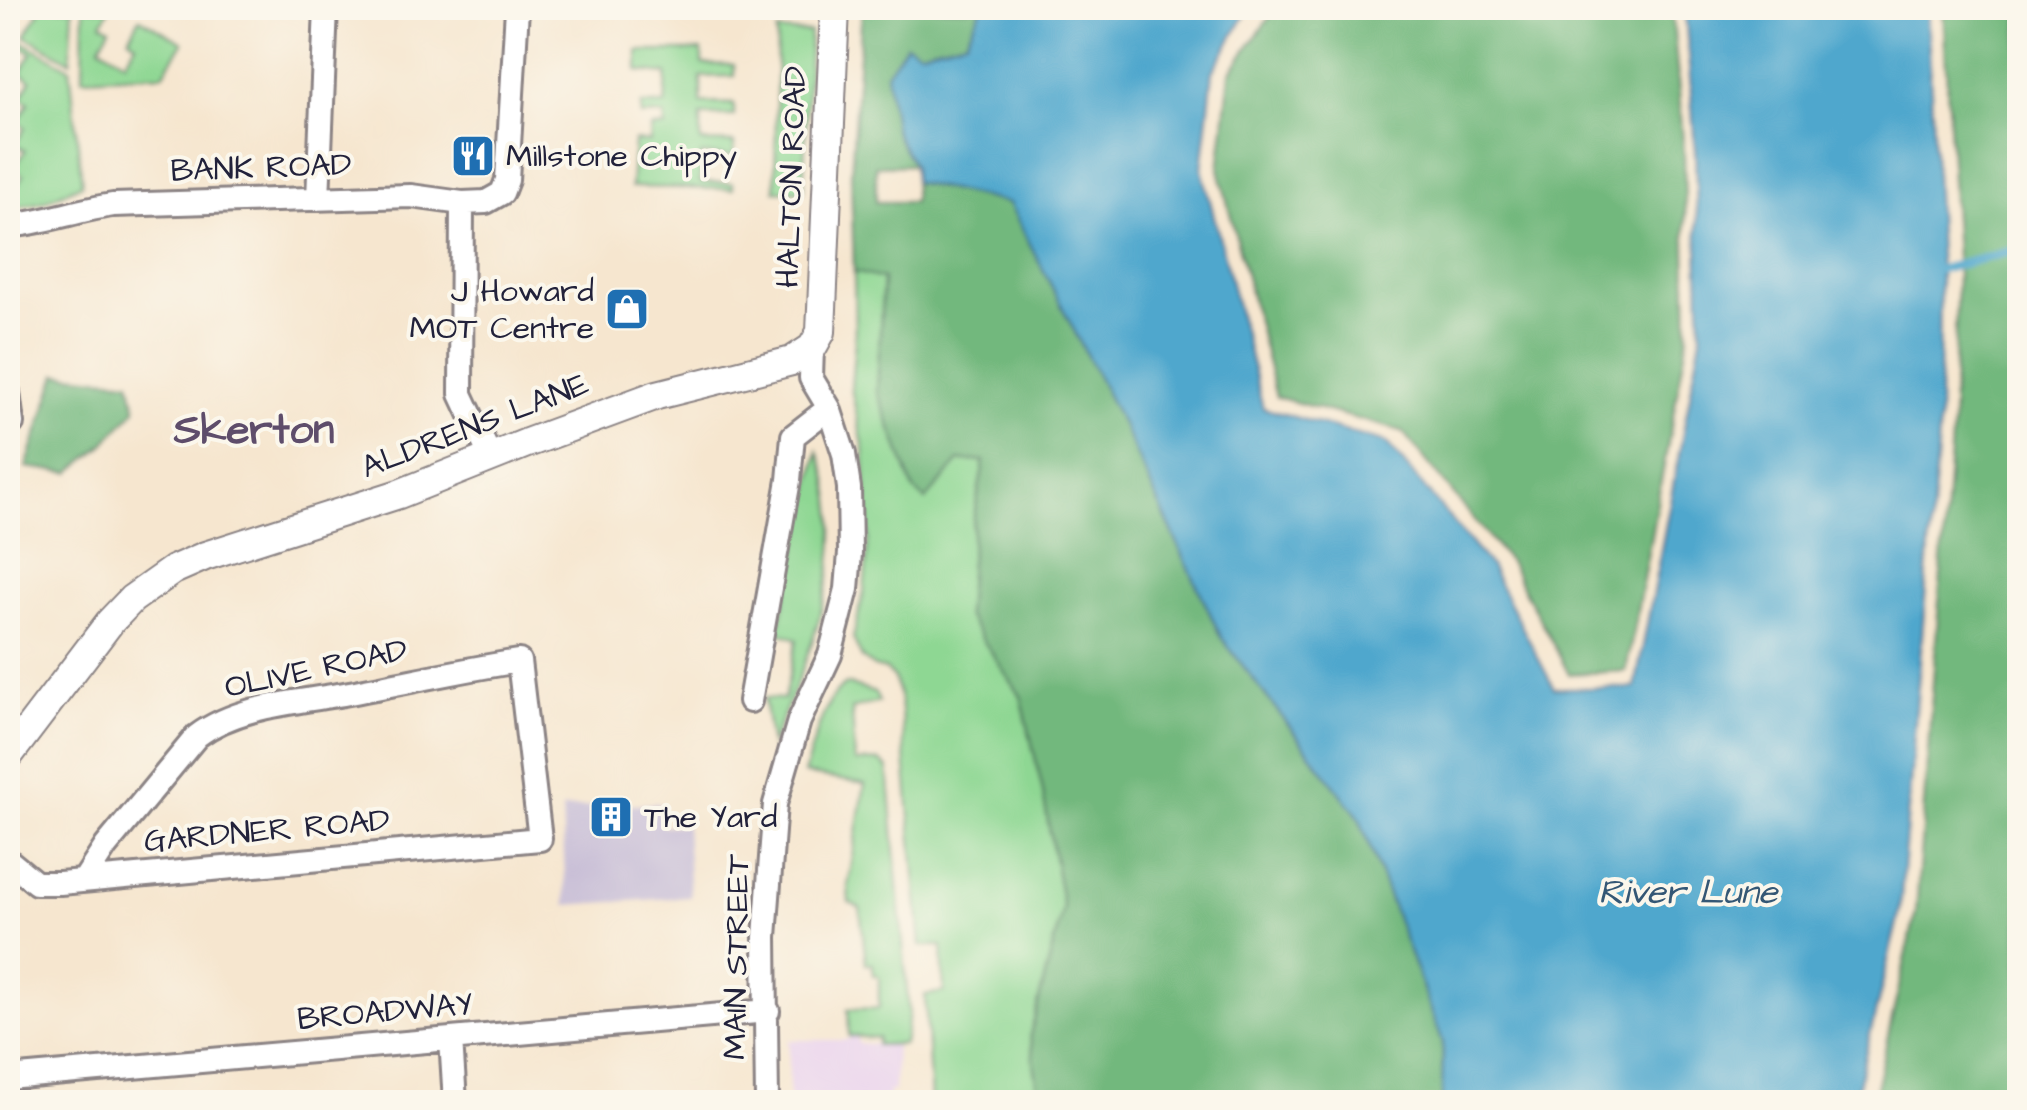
<svg xmlns="http://www.w3.org/2000/svg" width="2027" height="1110" viewBox="0 0 2027 1110" font-family="'Architects Daughter',sans-serif">
<style>
.built{fill:#e9d1ed}
.industrial{fill:#c9bfd7}
.green{fill:#8ed793;stroke:#587c67;stroke-width:2.5}
.forest{fill:#72b87d;stroke:#4a6d5c;stroke-width:2.5}
.water{fill:#50a7cd;stroke:#396484;stroke-width:2.5}
.lines{fill:none;stroke-linecap:round;stroke-linejoin:round}
.stream{stroke:#50a7cd;stroke-width:9}
.minor-casing{stroke:#8c8485;stroke-width:28}
.tertiary-casing{stroke:#8c8485;stroke-width:32}
.minor{stroke:#fff;stroke-width:22}
.tertiary{stroke:#fff;stroke-width:28}
.labels{text-anchor:middle;dominant-baseline:central;stroke-width:8;stroke-linejoin:round;paint-order:stroke}
.poi-label{font-size:32px;fill:#22223b;stroke:#fbf7ec;text-anchor:start}
.street-label{font-size:32px;fill:#22223b;stroke:#fbf7ec}
.water-label{font-size:35px;font-style:italic;fill:#345775;stroke:#fbf7ec}
.district-label{font-size:42px;font-weight:bold;fill:#5e4d6b;stroke:#fbf7ec}
</style>
<rect width="100%" height="100%" fill="#fbf7ec"/>
<filter id="ink" filterUnits="userSpaceOnUse"><feTurbulence type="fractalNoise" baseFrequency=".01" numOctaves="2"/><feDisplacementMap in="SourceGraphic" scale="20" xChannelSelector="R" yChannelSelector="G"/><feConvolveMatrix kernelMatrix="1 2 1 2 8 2 1 2 1" color-interpolation-filters="sRGB"/></filter>
<filter id="wash" filterUnits="userSpaceOnUse"><feTurbulence type="fractalNoise" baseFrequency=".0048" numOctaves="4" result="noise"/><feDisplacementMap in="SourceGraphic" scale="40" xChannelSelector="R" yChannelSelector="G"/><feGaussianBlur stdDeviation="2.25" result="paint"/><feColorMatrix in="noise" values="0 0 0 0 0 0 0 0 0 0 0 0 0 0 0 0 0 1.4 0 .05"/><feComposite in="paint" operator="in"/></filter>
<g filter="url(#wash)">
<rect width="100%" height="100%" fill="#f6e6cf"/>
<path class="built" d="M 849,1036 L 857,1036 L 858,1043 L 896,1046 L 894,1091 L 889,1091 L 889,1102 L 789,1102 L 789,1040 L 848,1040 Z"/>
<path class="industrial" d="M 659,803 L 661,826 L 686,825 L 690,897 L 566,905 L 562,809 Z"/>
<path class="green" d="M 32,8 L 73,8 L 70,61 L 25,36 L 39,12 Z
M 84,8 L 110,8 L 102,23 L 110,28 L 100,46 L 125,61 L 136,43 L 129,38 L 140,18 L 183,43 L 163,74 L 83,78 Z
M 777,31 L 810,33 L 803,191 L 775,190 Z
M 8,34 L 70,68 L 82,184 L 43,202 L 8,209 L 8,191 L 12,193 L 23,175 L 14,169 L 25,151 L 15,145 L 25,127 L 18,122 L 29,103 L 21,98 L 31,80 L 20,73 L 32,53 L 8,39 Z
M 638,51 L 702,51 L 702,64 L 734,65 L 734,76 L 701,77 L 701,103 L 734,104 L 734,116 L 701,116 L 701,142 L 734,143 L 734,156 L 701,155 L 700,182 L 733,183 L 733,189 L 631,187 L 634,141 L 650,142 L 651,128 L 665,127 L 664,115 L 641,116 L 642,105 L 665,105 L 667,74 L 638,71 Z
M 854,272 L 883,278 L 877,391 L 914,490 L 926,499 L 959,461 L 984,461 L 973,523 L 966,615 L 1021,696 L 1042,787 L 1063,908 L 1030,1035 L 1040,1102 L 931,1102 L 925,995 L 944,992 L 942,946 L 921,946 L 900,699 L 894,678 L 886,670 L 874,667 L 862,658 L 853,638 L 864,591 L 869,533 L 864,450 L 851,388 L 855,339 Z
M 818,452 C 859,549 808,656 771,746 L 764,698 L 784,699 L 797,639 L 778,632 Z
M 847,684 L 875,693 L 879,702 L 852,709 L 855,762 L 880,761 L 888,768 L 909,1014 L 904,1044 L 877,1045 L 878,1038 L 849,1036 L 848,1009 L 879,1008 L 879,976 L 873,975 L 873,964 L 866,964 L 860,908 L 849,902 L 848,886 L 865,784 L 804,774 C 812,750 824,694 847,684 Z"/>
<path class="forest" d="M 862,8 L 982,8 L 966,40 L 920,51 L 895,133 L 913,165 L 876,166 L 876,202 L 913,202 L 914,182 L 1009,203 L 1123,426 L 1221,637 L 1359,817 L 1443,1042 L 1442,1102 L 1040,1102 L 1030,1035 L 1063,908 L 1042,787 L 1021,696 L 966,615 L 973,523 L 984,461 L 959,461 L 926,500 L 914,490 L 877,391 L 883,279 L 854,272 L 851,174 Z
M 1276,8 L 1672,8 L 1684,153 L 1688,335 L 1626,671 L 1569,674 L 1509,562 L 1402,431 L 1276,397 L 1219,169 L 1230,73 Z
M 1943,8 L 2019,8 L 2019,1102 L 1873,1102 L 1916,912 L 1952,425 L 1957,276 Z
M 57,374 L 130,381 L 136,409 L 102,446 L 70,473 L 26,467 Z"/>
<path class="water" d="M 982,8 L 1249,8 L 1213,72 L 1202,169 L 1263,408 L 1387,443 L 1490,566 L 1554,688 L 1635,688 L 1701,337 L 1695,151 L 1685,8 L 1927,8 L 1940,275 L 1939,424 L 1900,910 L 1854,1102 L 1442,1102 L 1443,1042 L 1359,817 L 1221,637 L 1123,426 L 1009,203 L 914,182 L 913,165 L 895,133 L 886,73 L 906,44 L 920,51 L 966,40 Z"/>
<g class="lines">
<path class="stream" d="M 1930,272 L 2020,249"/>
</g>
</g>
<g filter="url(#ink)">
<g class="lines">
<defs>
<path id="minor" d="M 318,199 L 326,8
M 462,203 L 461,394 L 491,458
M 8,226 C 44,223 77,210 113,205 L 411,196 L 462,203 L 486,202 L 502,193 L 507,180 L 517,8
M 8,392 L 12,423
M 750,701 L 789,480 L 793,436 L 829,408
M 8,860 L 36,883 L 60,883 L 540,839 L 519,661 C 466,669 413,681 360,691 C 307,702 241,703 197,736 L 106,846 L 84,880
M 451,1039 L 455,1102
M 8,1078 L 768,1011
M 767,1102 L 765,937 L 775,804 L 799,721 L 830,655 L 847,589 L 850,553 L 849,488 L 844,454 L 829,408 L 811,378 L 812,348"/>
<path id="tertiary" d="M 8,756 L 110,622 L 132,599 L 173,570 L 205,556 L 399,494 L 527,443 L 657,395 L 792,361 L 812,348 L 821,332 L 835,8"/>
</defs>
<use href="#minor" class="minor-casing"/>
<use href="#tertiary" class="tertiary-casing"/>
<use href="#minor" class="minor"/>
<use href="#tertiary" class="tertiary"/>
</g>
</g>
<defs>
<symbol id="restaurant-square" viewBox="-11 -11 22 22"><rect x="-9" y="-9" width="18" height="18" rx="4" fill="#1f6fb2" stroke="#fbf7ec"/><path d="M-5-6h1v4h1v-4h1v4h1v-4h1v5L-1.5 .5V6h-2V.5L-5-1ZM5-6V6H3V1.5H1.5Q1.5-4 5-6Z" fill="#fff"/></symbol>
<symbol id="shop-square" viewBox="-11 -11 22 22"><rect x="-9" y="-9" width="18" height="18" rx="4" fill="#1f6fb2" stroke="#fbf7ec"/><path d="M-5-2.5h2.3a2.7 3.5 0 0 1 5.4 0H5L5.5 6h-11ZM-1.5-2.5h3a1.5 2.3 0 0 0-3 0Z" fill="#fff"/></symbol>
<symbol id="building-square" viewBox="-11 -11 22 22"><rect x="-9" y="-9" width="18" height="18" rx="4" fill="#1f6fb2" stroke="#fbf7ec"/><path d="M-4-6H4V6H1V3H-1V6H-4ZM-2.5-4.3h1.7v1.8h-1.7ZM.8-4.3h1.7v1.8H.8ZM-2.5-1h1.7V.8h-1.7ZM.8-1h1.7V.8H.8Z" fill="#fff"/></symbol>
</defs>
<g fill-rule="evenodd">
<use href="#restaurant-square" x="448" y="131" width="50" height="50"/>
<use href="#shop-square" x="602" y="284" width="50" height="50"/>
<use href="#building-square" x="586" y="792" width="50" height="50"/>
</g>
<g class="labels">
<g class="poi-label">
<text x="506" y="156">Millstone Chippy</text>
<text x="594" y="291" text-anchor="end">J Howard<tspan x="594" dy="37">MOT Centre</tspan></text>
<text x="644" y="817">The Yard</text>
</g>
<g class="street-label">
<text transform="translate(261 168) rotate(-2)">BANK ROAD</text>
<text transform="translate(792 177) rotate(-88)">HALTON ROAD</text>
<text transform="translate(475 426) rotate(-21)">ALDRENS LANE</text>
<text transform="translate(316 669) rotate(-12)">OLIVE ROAD</text>
<text transform="translate(267 831) rotate(-5)">GARDNER ROAD</text>
<text transform="translate(737 957) rotate(-89)">MAIN STREET</text>
<text transform="translate(385 1012) rotate(-5)">BROADWAY</text>
</g>
<g class="water-label">
<text x="1688" y="892">River Lune</text>
</g>
<g class="district-label">
<text x="254" y="431">Skerton</text>
</g>
</g>
<rect width="2027" height="1110" fill="none" stroke="#fbf7ec" stroke-width="40"/>
</svg>
